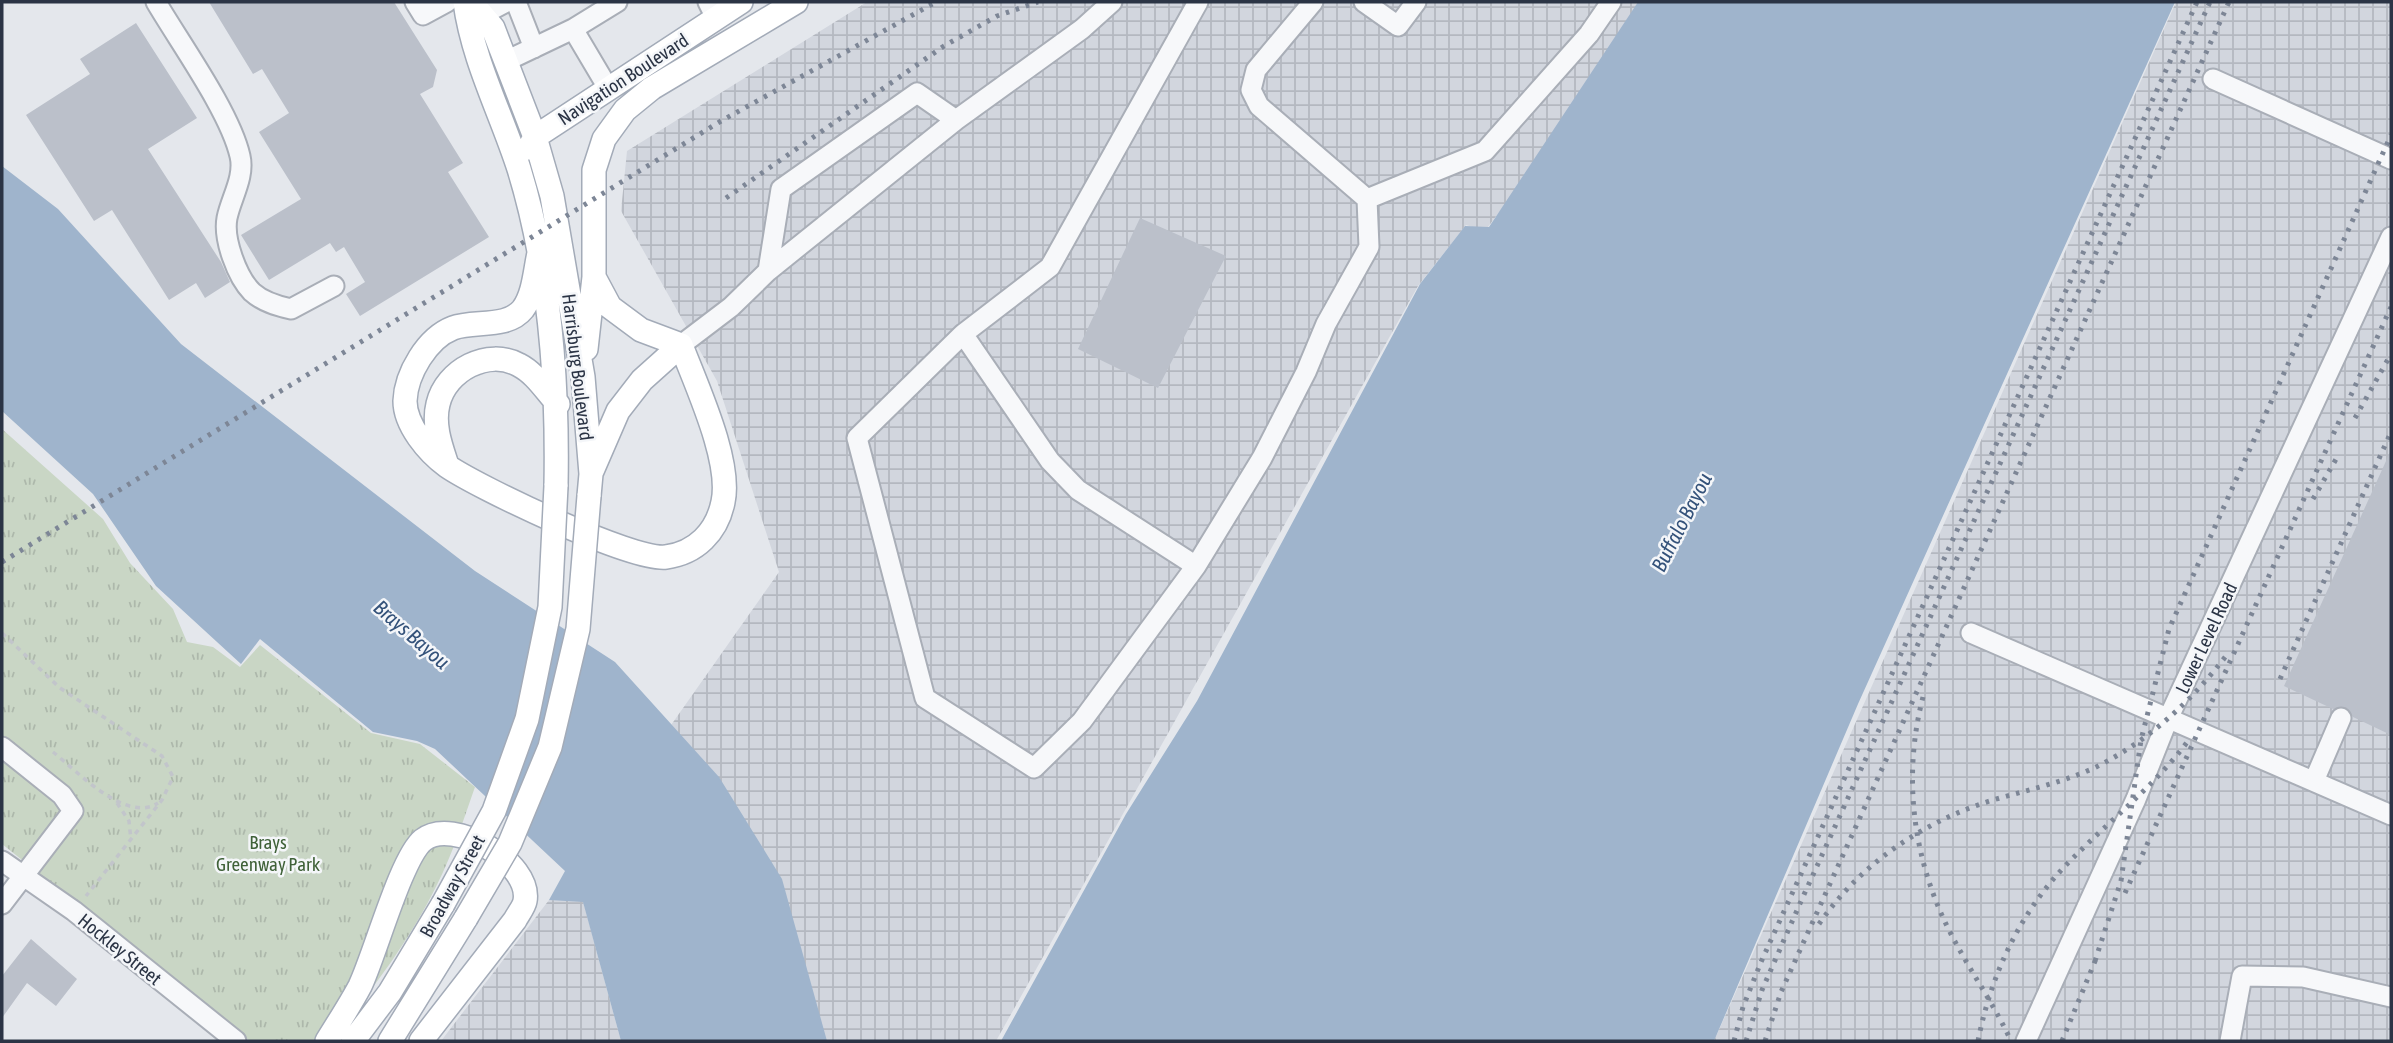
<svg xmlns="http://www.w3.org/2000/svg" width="2393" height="1043" viewBox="0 0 2393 1043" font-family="'Asap Condensed',sans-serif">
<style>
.industrial{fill:url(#industrial-grid)}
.park{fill:url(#park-tufts)}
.water{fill:#9fb4cc}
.building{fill:#bbc0ca}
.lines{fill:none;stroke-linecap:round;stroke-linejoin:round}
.minor-casing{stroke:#a9aeb7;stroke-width:23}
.major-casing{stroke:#a3abb8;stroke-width:26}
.path{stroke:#c2c5cb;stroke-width:3.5;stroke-dasharray:5 5;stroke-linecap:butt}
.minor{stroke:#f7f8fa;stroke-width:19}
.major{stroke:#fff;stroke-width:23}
.rail{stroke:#7d8696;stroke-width:5;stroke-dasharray:3.5 7;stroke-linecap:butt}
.major-bridge-casing{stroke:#a3abb8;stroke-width:26;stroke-linecap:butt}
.major-bridge{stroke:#fff;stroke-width:23}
.labels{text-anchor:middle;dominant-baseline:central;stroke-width:5;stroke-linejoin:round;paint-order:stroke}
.street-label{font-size:19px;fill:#2b3445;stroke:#f4f6f9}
.park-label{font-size:19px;fill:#3f6138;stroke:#f4f6f9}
.water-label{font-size:21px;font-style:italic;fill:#34527a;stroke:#f4f6f9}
</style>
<defs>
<pattern id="industrial-grid" width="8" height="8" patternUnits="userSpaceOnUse" patternTransform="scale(1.75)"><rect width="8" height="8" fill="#d2d6de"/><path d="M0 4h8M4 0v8" fill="none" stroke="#b4b8c0"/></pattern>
<pattern id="park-tufts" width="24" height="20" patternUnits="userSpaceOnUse" patternTransform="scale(1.75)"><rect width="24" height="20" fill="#c9d6c5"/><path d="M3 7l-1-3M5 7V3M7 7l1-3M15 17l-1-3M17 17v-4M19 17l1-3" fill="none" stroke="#adb8ab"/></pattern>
</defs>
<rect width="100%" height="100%" fill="#e4e7ec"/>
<path class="industrial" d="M 867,2 L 1645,2 L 1580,104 L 1485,231 L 1466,225 L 1418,286 L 996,1041 L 816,1041 L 664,735 L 779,572 L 717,381 L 621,211 L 627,151 Z
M 2176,2 L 2391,2 L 2391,1041 L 1714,1041 Z
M 549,900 L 583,901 L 621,1041 L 441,1041 Z"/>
<path class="park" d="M 2,429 L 103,519 L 130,563 L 173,609 L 187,642 L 213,647 L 240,667 L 260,645 L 371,733 L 420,744 L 475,787 C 466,812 458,838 447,863 C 419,928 375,989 328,1041 L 250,1041 L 2,844 Z"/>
<path class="water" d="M 1638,2 L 2175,2 L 1858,704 L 1714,1041 L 1001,1041 L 1126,814 L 1197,701 L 1420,284 L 1465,226 L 1489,227 Z
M 2,166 L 58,209 L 181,344 L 475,571 L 615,662 L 719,777 L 782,879 L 827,1041 L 621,1041 L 583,902 L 549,900 L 565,871 L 435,749 L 417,741 L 373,732 L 260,639 L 241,664 L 156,586 L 93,494 L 2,411 Z"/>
<path class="building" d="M 209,2 L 394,2 L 437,70 L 433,87 L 420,94 L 463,163 L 448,172 L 489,237 L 360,316 L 346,294 L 365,282 L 344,247 L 336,252 L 330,243 L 269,280 L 241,235 L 301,199 L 259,132 L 289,113 L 262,69 L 253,74 Z
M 136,23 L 197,118 L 148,149 L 221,262 L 230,282 L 205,298 L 196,283 L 169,300 L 112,210 L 94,221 L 26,115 L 90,74 L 80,59 Z
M 1140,218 L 1226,256 L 1158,388 L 1078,349 Z
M 2391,450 L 2391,735 L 2353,717 L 2346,707 L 2333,709 L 2284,686 Z
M 31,939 L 77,979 L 56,1006 L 27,983 L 2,1018 L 2,976 Z"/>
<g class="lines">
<defs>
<path id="minor" d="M 156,2 C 180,43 230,112 240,156 C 245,177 231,198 227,218 C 223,239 237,277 252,292 C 263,302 277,306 291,309 L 334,286
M 415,2 L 423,15 L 447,2
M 516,2 L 534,48
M 708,2 L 716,18
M 1313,2 L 1256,70 L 1251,90 L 1259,106 L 1367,199 L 1485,151 L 1589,34 L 1611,2
M 1364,2 L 1398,26 L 1416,2
M 482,15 L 506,2
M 573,29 L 617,2
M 506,61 L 573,29 L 608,88
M 2213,79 L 2391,159
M 956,120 L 917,93 L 781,189 L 768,271 L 956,120 L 1082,29 L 1112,2
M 963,334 L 857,438 L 925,698 L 1034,768 L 1082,721 L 1196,566 L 1262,458 L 1306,372 L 1326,324 L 1369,247 L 1367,199
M 681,345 L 731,307 L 768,271
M 1196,566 L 1078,490 L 1050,461 L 963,334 L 1050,267 L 1198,2
M 1971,633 L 2391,815
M 2,747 L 62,795 L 73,811 L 2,904
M 2314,781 L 2341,718
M 2,861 L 74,911 L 236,1041
M 2026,1041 L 2136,799 L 2168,719 L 2391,237
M 2230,1041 L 2242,976 L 2303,977 L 2391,997"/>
<path id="major" d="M 465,2 C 473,61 501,113 519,169 C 550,270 558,381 556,486
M 471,2 L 493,28 L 535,137 L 552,196 L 583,377 L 591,474 L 589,496
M 529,148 L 535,137 L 741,2
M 539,253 C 535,271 534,294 523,309 C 507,329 474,320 453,328 C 427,338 406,374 405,401 C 405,425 428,452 447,466 C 479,488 632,561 666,557 C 696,553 717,532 723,502 C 732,461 696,385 681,345 L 641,330 L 610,307 L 594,277
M 586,349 L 594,277 L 594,170 L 604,139 L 625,110 L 652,88 L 796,2
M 446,462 C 440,444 433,424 438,404 C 446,370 488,348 519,365 C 535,373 546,391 558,404
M 592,471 L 618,411 L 642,380 L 681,345
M 327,1041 C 338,1023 350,1005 360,986 C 375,955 401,858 423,840 C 453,816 532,863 525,901 C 524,907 518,914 515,920 L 421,1041
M 353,1041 L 390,992 L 443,904
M 390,1041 L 466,918"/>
</defs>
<use href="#minor" class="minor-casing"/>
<use href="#major" class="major-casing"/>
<path class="path" d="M 2,633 L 60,688 L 162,756 L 173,777 L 162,800 L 86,896
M 53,752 C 77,771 126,824 158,803
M 117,803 L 129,821 L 131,840"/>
<use href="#minor" class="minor"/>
<use href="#major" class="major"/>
<path class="rail" d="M 726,198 L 944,46 L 997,16 L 1038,2
M 2355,418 L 2391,354
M 2313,499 L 2339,454
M 2,562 L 721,121 L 936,2
M 2280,679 L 2391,432
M 1923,697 C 1902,777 1913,861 1951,934 C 1970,971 1994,1004 2011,1041
M 2125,893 L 2391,307
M 1819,924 C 1860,864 1924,821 1993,800 C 2027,790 2061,783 2094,768 C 2149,741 2192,701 2229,652
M 2095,961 L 2121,881 L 2141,740 L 2169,629 L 2391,135
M 1734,1041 L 1743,1007 L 1761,962 L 2197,2
M 1746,1041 L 1762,990 L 1802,899 L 2210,2
M 1765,1041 L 1781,992 L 2229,2
M 1978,1041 C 1992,970 2023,906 2076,855 C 2114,817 2156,784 2188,741
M 2062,1041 L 2098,954"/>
<defs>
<path id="major-bridge" d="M 443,904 L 494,811 L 527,719 L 550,607 L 556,486
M 466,918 L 510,843 L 550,747 L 578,629 L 589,496"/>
</defs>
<use href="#major-bridge" class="major-bridge-casing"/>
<use href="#major-bridge" class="major-bridge"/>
</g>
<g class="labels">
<g class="street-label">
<text transform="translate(623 79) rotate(-33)">Navigation Boulevard</text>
<text transform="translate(578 367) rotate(83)">Harrisburg Boulevard</text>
<text transform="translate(2206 638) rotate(-65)">Lower Level Road</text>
<text transform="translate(452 886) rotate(-61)">Broadway Street</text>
<text transform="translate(120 949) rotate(39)">Hockley Street</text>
</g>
<g class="park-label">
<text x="268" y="842">Brays<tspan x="268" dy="22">Greenway Park</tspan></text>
</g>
<g class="water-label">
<text transform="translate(1681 522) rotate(-63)">Buffalo Bayou</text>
<text transform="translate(412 634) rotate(41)">Brays Bayou</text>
</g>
</g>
<rect width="2393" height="1043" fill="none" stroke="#2b3445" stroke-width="7"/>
</svg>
